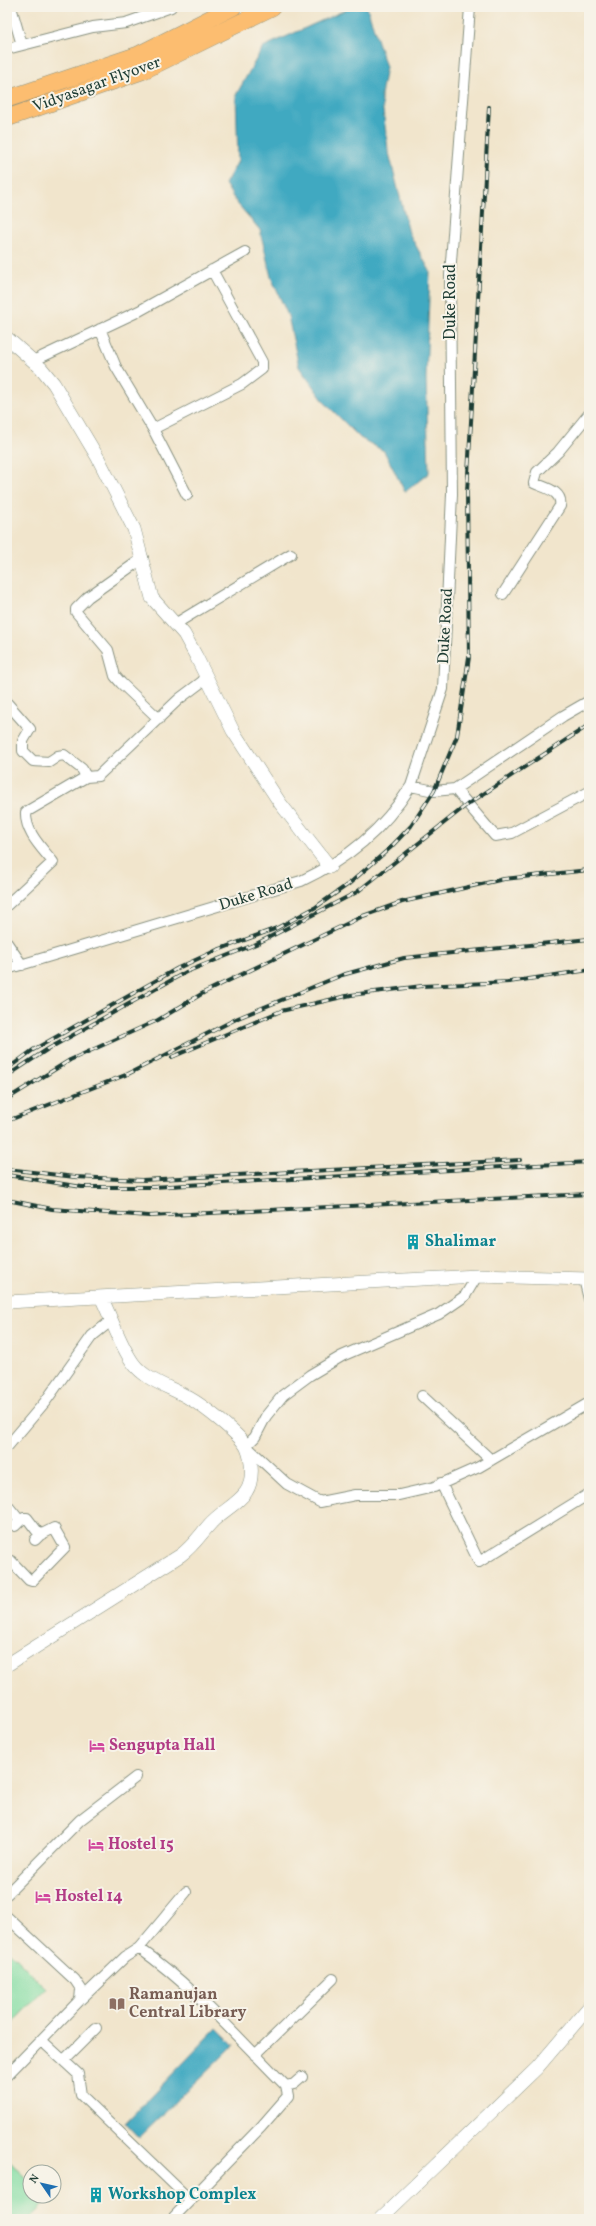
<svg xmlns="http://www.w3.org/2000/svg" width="596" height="2226" viewBox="0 0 596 2226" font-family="Vollkorn,serif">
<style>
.green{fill:#82dda3;stroke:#508d6c}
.water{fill:#41a9c1;stroke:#30737a}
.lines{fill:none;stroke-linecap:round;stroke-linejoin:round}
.minor-casing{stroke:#889180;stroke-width:12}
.tertiary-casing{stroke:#889180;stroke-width:14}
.trunk-casing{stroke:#889180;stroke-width:18}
.minor{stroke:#fff;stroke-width:10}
.tertiary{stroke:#fff;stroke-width:13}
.trunk{stroke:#fcbd6f;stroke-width:17}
.rail-casing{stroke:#1f3d34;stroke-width:4}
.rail{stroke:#f7f3e8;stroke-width:2.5;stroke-dasharray:8;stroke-linecap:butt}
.labels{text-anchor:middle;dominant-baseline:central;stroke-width:4;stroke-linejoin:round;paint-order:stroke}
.street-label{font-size:16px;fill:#1f3d34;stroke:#f7f3e8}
.culture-label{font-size:16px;font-weight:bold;fill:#0d838f;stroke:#f7f3e8;text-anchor:start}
.hotel-label{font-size:16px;font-weight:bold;fill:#b23c85;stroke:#f7f3e8;text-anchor:start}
.education-label{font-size:16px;font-weight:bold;fill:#785e54;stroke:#f7f3e8;text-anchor:start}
</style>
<rect width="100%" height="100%" fill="#f7f3e8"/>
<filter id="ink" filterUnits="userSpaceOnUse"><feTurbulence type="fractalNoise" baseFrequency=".025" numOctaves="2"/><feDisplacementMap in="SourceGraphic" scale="8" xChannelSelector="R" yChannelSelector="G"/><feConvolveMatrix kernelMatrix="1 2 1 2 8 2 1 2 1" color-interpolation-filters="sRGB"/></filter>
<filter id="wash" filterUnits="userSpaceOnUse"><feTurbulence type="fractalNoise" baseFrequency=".012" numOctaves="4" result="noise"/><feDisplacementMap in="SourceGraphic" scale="16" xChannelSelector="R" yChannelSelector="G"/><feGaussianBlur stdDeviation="0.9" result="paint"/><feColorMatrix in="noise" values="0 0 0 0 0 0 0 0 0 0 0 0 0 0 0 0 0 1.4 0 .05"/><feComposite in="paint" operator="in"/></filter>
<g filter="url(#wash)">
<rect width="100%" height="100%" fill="#f1e5cc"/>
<path class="green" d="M 7,1949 L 46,1988 L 7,2028 Z
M 7,2159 L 30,2181 L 30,2196 L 45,2196 L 48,2199 L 28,2219 L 7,2219 Z"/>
<path class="water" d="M 352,7 L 367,7 L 386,67 L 381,95 L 388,149 L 409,233 L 430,271 L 426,378 L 429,473 L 405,492 L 384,451 L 360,438 L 325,403 L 299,367 L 288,316 L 271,277 L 260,230 L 236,202 L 225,184 L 238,161 L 236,95 L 263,47 Z
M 217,2028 L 234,2045 L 139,2138 L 125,2123 Z"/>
</g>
<g filter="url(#ink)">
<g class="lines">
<defs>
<path id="minor" d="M 11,7 L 22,45
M 7,49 L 93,27 L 126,23 L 171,7
M 100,329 L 116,367 L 153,429 L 187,495
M 33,361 L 139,311 L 245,252
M 153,429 L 242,384 L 262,369 L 262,362 L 212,270
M 143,558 L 88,597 L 76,609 L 76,612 L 108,650 L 115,676 L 121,683 L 159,719
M 503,594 L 560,506 C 563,491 545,488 534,483 L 537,472 L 558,452 L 589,414
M 175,624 L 291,554
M 7,703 L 30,729 L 23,741 L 23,751 L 33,761 L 49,762 L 58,756 L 64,755 L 82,769 L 86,777
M 411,786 L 434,791 L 455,789 L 563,716 L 589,701
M 455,789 L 495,836 L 512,833 L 589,792
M 7,905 L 53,862 C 41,847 25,832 26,812 L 86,777 L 98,776 L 179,699 L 207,678
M 7,943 L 22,965
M 7,969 L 301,881 C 348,859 383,830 411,786 L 443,689 L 452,494 L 450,275 L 470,7
M 477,1276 L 465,1296 L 439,1314 L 342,1356 L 310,1375 L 283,1395 L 266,1416 L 255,1437 L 246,1446 L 287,1484 L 320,1502 L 355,1495 L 399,1495 L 434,1487 L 479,1467 L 589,1403
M 584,1279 L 589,1299
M 422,1396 L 491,1460
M 7,1447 L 45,1402 L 92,1336 L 112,1320
M 441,1483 L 479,1562 L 589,1494
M 7,1505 L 20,1521 L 15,1526
M 20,1521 L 24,1518 L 27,1518 L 40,1535 L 35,1540
M 11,1561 L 29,1580 L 32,1581 L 65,1547 L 54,1528 L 40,1535
M 7,1894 L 80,1820 L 136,1777
M 7,1917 L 75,1980 L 81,1989 L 80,2000 L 7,2075
M 139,1948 L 186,1892
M 80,2000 L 125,1957 L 139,1948 C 192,1985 240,2040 286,2086 L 294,2084 L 302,2077
M 41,2040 L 78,2074 L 81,2095 L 190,2200
M 255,2055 L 333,1979
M 64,2060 L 96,2028
M 172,2219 L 261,2127 L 288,2096 L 286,2086"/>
<path id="tertiary" d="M 7,338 L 41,368 L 54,384 L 98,458 L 134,529 L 152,598 L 184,634 L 196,656 L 233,731 L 280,803 L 330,867
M 7,1302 L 477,1276 L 589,1279
M 7,1665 L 181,1555 C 195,1544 199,1536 210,1524 C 220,1512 237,1505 246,1492 C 254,1480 252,1460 247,1448 C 241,1435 202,1405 189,1398 C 171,1387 146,1381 133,1363 C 120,1345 111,1317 101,1297
M 380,2219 L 537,2068 L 589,2007"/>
<path id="trunk" d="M 7,99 L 138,55 L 233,7
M 7,118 L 142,71 L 272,7"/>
</defs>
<use href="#minor" class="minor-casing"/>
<use href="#tertiary" class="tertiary-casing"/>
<use href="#trunk" class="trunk-casing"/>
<use href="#minor" class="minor"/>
<use href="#tertiary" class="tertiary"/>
<use href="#trunk" class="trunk"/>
<defs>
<path id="rail" d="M 172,1057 L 281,1011 L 351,995 L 422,986 L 509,982 L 589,970
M 7,1069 L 33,1050 L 178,968 L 215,951 L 277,928 L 316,907 L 350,883 L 390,848 L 411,826 L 434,791 L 457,736 L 469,657 L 467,492 L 489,107
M 7,1076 L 48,1049 L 186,972 L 256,944 L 357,892 L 468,804 L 589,725
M 7,1099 L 70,1060 L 158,1020 L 205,992 L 363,916 L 402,902 L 504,879 L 589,870
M 7,1121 L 128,1074 L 238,1018 L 342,975 L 404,958 L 589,939
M 7,1169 L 75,1177 L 142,1180 L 520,1160
M 7,1175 L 82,1187 L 153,1187 L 589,1162
M 7,1200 L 52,1209 L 149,1216 L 589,1194"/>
</defs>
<use href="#rail" class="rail-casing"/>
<use href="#rail" class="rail"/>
</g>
</g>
<defs>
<symbol id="building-bare" viewBox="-9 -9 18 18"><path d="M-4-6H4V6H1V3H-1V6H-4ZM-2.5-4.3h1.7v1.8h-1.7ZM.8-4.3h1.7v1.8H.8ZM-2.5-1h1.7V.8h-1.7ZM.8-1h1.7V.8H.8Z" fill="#0f9aa8" stroke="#f7f3e8" stroke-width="2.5" paint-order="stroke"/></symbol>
<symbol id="hotel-bare" viewBox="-9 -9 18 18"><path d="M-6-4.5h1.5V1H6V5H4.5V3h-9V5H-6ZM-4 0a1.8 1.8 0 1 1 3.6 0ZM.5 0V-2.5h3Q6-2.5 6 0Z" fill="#d1479c" stroke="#f7f3e8" stroke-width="2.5" paint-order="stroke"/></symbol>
<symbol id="library-bare" viewBox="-9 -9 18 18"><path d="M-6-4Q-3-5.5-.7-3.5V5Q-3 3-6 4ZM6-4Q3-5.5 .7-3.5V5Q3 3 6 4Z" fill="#8d6e63" stroke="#f7f3e8" stroke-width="2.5" paint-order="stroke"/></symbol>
</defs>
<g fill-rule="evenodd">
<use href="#building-bare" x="402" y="1231" width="22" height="22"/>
<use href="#hotel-bare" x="86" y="1735" width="22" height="22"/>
<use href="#hotel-bare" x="85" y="1834" width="22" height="22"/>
<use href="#hotel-bare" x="32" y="1886" width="22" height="22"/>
<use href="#library-bare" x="106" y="1993" width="22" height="22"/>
<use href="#building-bare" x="85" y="2184" width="22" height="22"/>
</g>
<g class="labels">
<g class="street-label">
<text transform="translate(97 85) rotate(-20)">Vidyasagar Flyover</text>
<text transform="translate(451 302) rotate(-90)">Duke Road</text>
<text transform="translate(446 626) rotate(-87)">Duke Road</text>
<text transform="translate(256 895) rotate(-17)">Duke Road</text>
</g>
<g class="culture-label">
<text x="425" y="1242">Shalimar</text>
<text x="108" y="2195">Workshop Complex</text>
</g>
<g class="hotel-label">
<text x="109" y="1746">Sengupta Hall</text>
<text x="108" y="1845">Hostel 15</text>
<text x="55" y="1897">Hostel 14</text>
</g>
<g class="education-label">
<text x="129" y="1995">Ramanujan<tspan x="129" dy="18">Central Library</tspan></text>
</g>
</g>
<rect width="596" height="2226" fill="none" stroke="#f7f3e8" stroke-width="24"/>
<g transform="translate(42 2184) rotate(304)"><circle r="19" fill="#f7f3e8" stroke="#a1aaa0"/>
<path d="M0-3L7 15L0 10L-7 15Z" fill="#1f6fb2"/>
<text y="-6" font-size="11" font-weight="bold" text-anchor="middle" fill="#1f3d34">N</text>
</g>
</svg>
